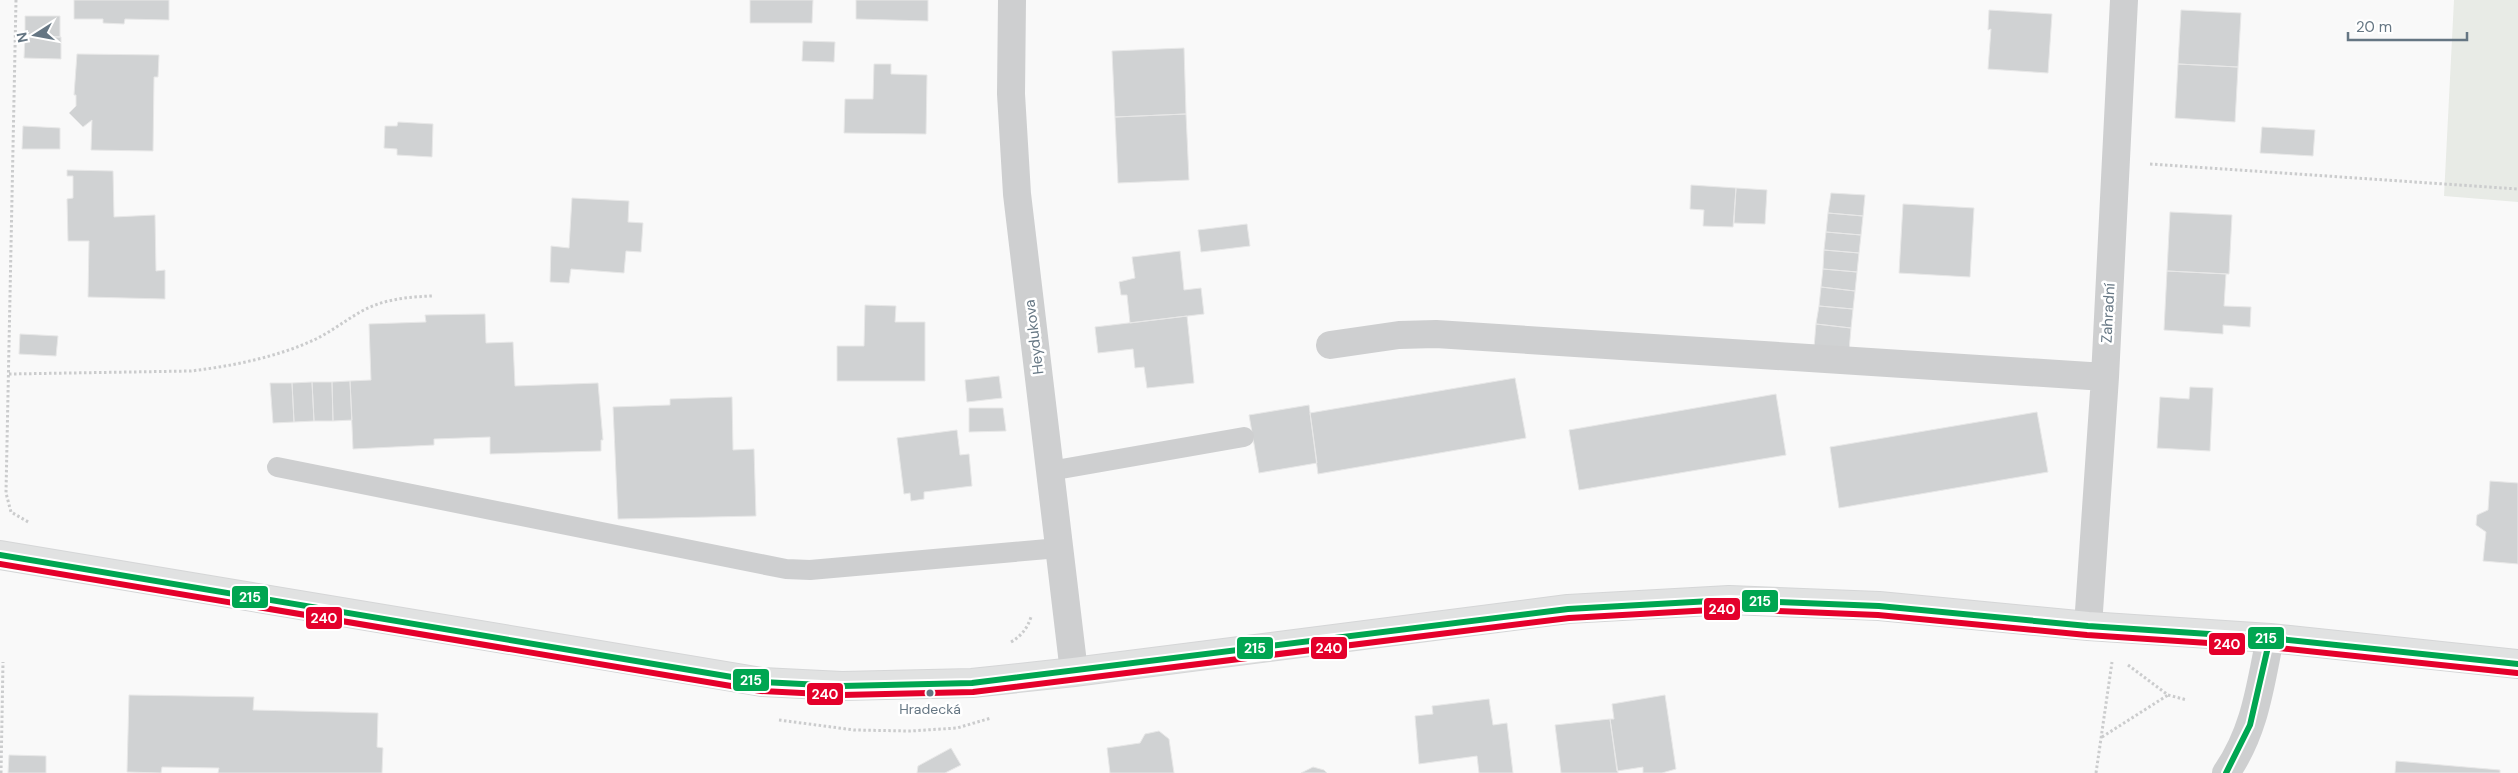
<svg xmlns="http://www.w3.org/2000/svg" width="2518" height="773" viewBox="0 0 2518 773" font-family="'DM Sans',sans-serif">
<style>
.green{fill:#e8ebe6}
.building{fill:#d0d2d3;stroke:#e8e8e8}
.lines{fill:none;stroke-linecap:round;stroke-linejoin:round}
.secondary-casing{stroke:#d5d6d7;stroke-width:30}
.path{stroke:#cbcccd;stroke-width:3;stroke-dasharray:2.5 2.5;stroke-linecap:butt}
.lane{stroke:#cecfd0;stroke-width:20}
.street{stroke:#cecfd0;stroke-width:28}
.secondary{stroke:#e1e2e2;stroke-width:28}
.bus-1-casing{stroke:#fff;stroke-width:10}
.bus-2-casing{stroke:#fff;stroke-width:10}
.bus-1{stroke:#00a651;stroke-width:6}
.bus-2{stroke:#e4002b;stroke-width:6}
.bus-dot{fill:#657683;stroke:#fff;stroke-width:2}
.labels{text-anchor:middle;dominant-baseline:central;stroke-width:5;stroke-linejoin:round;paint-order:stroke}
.bus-label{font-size:14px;fill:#657683;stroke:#fff}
.street-label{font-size:15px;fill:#657683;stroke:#fff}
.line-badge{stroke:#fff;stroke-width:2}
.badge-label{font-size:14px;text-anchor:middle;font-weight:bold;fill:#fff}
</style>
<rect width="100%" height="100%" fill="#f9f9f9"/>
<path class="green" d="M 2454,0 L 2518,0 L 2518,202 L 2444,196 Z"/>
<path class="building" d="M 74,0 L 169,0 L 169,20 L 125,19 L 124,24 L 103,23 L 103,19 L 74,19 Z
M 750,0 L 813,0 L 812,23 L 750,23 Z
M 856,0 L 928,0 L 928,21 L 856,19 Z
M 1989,10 L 2052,14 L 2048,73 L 1988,69 L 1991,29 L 1988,30 Z
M 2181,10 L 2241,13 L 2238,67 L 2178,64 Z
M 25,16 L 60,16 L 60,37 L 25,36 Z
M 25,36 L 61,37 L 61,59 L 24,58 Z
M 803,41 L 835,42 L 834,62 L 802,61 Z
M 1184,48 L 1186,114 L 1115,117 L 1112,51 Z
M 77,54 L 159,55 L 158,77 L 154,77 L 153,151 L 91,150 L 92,120 L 83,127 L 69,113 L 76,106 L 76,95 L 74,95 Z
M 874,64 L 891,64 L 891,74 L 927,75 L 926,134 L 844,133 L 845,99 L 873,99 Z
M 2178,64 L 2238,67 L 2235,122 L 2175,118 Z
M 1186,114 L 1189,180 L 1118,183 L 1115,117 Z
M 398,122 L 433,124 L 432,157 L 397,155 L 397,149 L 384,148 L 385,126 L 397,126 Z
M 23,126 L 60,128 L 60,149 L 22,149 Z
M 2262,127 L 2315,130 L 2313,156 L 2260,153 Z
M 67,170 L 113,171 L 114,217 L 155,215 L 156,271 L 165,270 L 165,299 L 88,297 L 89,241 L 68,241 L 67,199 L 73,198 L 73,176 L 67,176 Z
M 1691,185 L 1736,188 L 1733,227 L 1703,226 L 1704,210 L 1690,209 Z
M 1736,188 L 1767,190 L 1765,224 L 1734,223 Z
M 1831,193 L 1865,195 L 1863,216 L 1828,213 Z
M 572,198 L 629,201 L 628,222 L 643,223 L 641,252 L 626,251 L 624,273 L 571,269 L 569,283 L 550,282 L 551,246 L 569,248 Z
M 1903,204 L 1974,208 L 1970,277 L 1899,273 Z
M 2170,212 L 2232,215 L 2229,274 L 2167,271 Z
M 1828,213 L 1863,216 L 1861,235 L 1826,232 Z
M 1247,224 L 1250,246 L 1201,252 L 1198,230 Z
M 1826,232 L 1861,235 L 1859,253 L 1824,250 Z
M 1824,250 L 1859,253 L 1857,272 L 1823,269 Z
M 1180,251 L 1184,290 L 1201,288 L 1204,314 L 1130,323 L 1127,295 L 1121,295 L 1119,282 L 1135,278 L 1132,257 Z
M 1823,269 L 1857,272 L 1855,291 L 1821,287 Z
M 2167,271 L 2226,274 L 2224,306 L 2251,307 L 2250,327 L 2223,325 L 2223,334 L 2164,330 Z
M 1821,287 L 1855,291 L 1853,309 L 1819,306 Z
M 865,305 L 896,306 L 895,322 L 925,322 L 925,381 L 837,381 L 837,346 L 864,346 Z
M 1819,306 L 1853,309 L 1851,328 L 1816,324 Z
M 485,314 L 486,343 L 513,342 L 515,386 L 598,383 L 603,440 L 601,440 L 601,451 L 490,454 L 490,437 L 434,439 L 434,445 L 353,449 L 350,381 L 371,380 L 369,324 L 426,322 L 425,315 Z
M 1187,316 L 1194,383 L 1147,388 L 1144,367 L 1135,368 L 1133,349 L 1098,353 L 1095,327 Z
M 1816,324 L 1851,328 L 1849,351 L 1814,348 Z
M 20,334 L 58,336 L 56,356 L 19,354 Z
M 999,376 L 1002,398 L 967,402 L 965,380 Z
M 1515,378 L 1526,438 L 1318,474 L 1310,413 Z
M 350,381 L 352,420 L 333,421 L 332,382 Z
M 312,382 L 314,421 L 294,422 L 292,383 Z
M 312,382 L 332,382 L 333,421 L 314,421 Z
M 270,383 L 292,383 L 294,422 L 273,423 Z
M 2190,387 L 2213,388 L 2210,451 L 2157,448 L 2160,397 L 2189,399 Z
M 1776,394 L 1786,455 L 1579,490 L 1569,430 Z
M 732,397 L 733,450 L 754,449 L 756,516 L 618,519 L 613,407 L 670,405 L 670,399 Z
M 1309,405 L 1317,463 L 1259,473 L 1249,415 Z
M 969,408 L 1003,408 L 1006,431 L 969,432 Z
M 2037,412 L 2048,472 L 1839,508 L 1830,447 Z
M 957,430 L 960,455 L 969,454 L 972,486 L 924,492 L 924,499 L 911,501 L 910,493 L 904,494 L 897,438 Z
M 2490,481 L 2518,483 L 2518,564 L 2483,561 L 2486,532 L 2476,525 L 2477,515 L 2488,510 Z
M 129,695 L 254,697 L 253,710 L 378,713 L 377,747 L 383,748 L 382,773 L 218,773 L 219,768 L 162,767 L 161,773 L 127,772 Z
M 1665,695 L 1676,769 L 1662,773 L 1643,773 L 1643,767 L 1617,771 L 1610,719 L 1614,719 L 1612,704 Z
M 1489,699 L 1493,725 L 1507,723 L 1513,773 L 1479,773 L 1477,756 L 1419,764 L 1415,716 L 1433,714 L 1432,706 Z
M 1610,719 L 1618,773 L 1561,773 L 1555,725 Z
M 1159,731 L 1169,739 L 1174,773 L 1110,773 L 1107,748 L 1140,743 L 1145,734 Z
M 951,748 L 961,765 L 945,773 L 917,773 L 918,766 Z
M 9,755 L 46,756 L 46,773 L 8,773 Z
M 2396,761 L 2500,770 L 2500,773 L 2395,773 Z
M 1313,767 L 1324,770 L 1327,773 L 1301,773 Z"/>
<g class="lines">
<defs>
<path id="secondary" d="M 0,555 L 762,682 L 842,686 L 972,683 L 1074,672 L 1568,609 L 1729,600 L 1879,606 L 2088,626 L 2270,638 L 2518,664"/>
</defs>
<use href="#secondary" class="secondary-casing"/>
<path class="path" d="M 16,0 L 6,493 L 11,512 L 30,523
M 2150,164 L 2518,189
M 9,374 L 191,371 C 232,366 278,357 316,339 C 332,331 346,320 362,311 C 384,299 408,297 432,296
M 1011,642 C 1021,636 1027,629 1031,617
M 2128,665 L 2168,695 L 2187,700
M 779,720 L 854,730 L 910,731 L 957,728 L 991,718
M 2102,737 L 2168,695
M 1,773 L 3,662
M 2096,773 L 2112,662"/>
<path class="lane" d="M 277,467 L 786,569 L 810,570 L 1059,548
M 1050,471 L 1244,437"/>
<path class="street" d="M 1012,0 L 1011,94 L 1017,194 L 1074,672
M 1330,345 L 1399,335 L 1436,334 L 2105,377
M 2088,626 L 2105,377 L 2124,0
M 2226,773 C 2255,731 2260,687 2270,638"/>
<use href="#secondary" class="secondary"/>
<defs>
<path id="bus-1" d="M 0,555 L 762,682 L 842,686 L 972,683 L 1568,609 L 1729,600 L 1879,606 L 2088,626 L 2270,638 L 2518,664
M 2226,773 L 2250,725 L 2270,638"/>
<path id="bus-2" d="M 0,564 L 761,691 L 842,695 L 973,692 L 1569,618 L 1729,609 L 1878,615 L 2087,635 L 2269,647 L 2517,673"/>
</defs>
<use href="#bus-1" class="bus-1-casing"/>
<use href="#bus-2" class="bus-2-casing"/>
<use href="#bus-1" class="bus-1"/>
<use href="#bus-2" class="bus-2"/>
</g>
<circle class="bus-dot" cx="930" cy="693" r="4.5"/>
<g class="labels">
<g class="bus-label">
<text x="930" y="709">Hradecká</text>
</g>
<g class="street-label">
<text transform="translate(2108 313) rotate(-87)">Zahradní</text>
<text transform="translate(1034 337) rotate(-97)">Heydukova</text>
</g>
</g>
<g class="line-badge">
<rect x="231" y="585" width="38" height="24" rx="5" fill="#00a651"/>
<rect x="1741" y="589" width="38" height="24" rx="5" fill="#00a651"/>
<rect x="1703" y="597" width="38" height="24" rx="5" fill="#e4002b"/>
<rect x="305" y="606" width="38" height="24" rx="5" fill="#e4002b"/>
<rect x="2247" y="626" width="38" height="24" rx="5" fill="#00a651"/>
<rect x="2208" y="632" width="38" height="24" rx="5" fill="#e4002b"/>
<rect x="1310" y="636" width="38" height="24" rx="5" fill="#e4002b"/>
<rect x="1236" y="636" width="38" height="24" rx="5" fill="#00a651"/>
<rect x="732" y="668" width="38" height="24" rx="5" fill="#00a651"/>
<rect x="806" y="682" width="38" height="24" rx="5" fill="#e4002b"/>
</g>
<g class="badge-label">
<text x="250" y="602">215</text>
<text x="1760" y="606">215</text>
<text x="1722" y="614">240</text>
<text x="324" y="623">240</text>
<text x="2266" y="643">215</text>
<text x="2227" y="649">240</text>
<text x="1329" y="653">240</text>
<text x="1255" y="653">215</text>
<text x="751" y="685">215</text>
<text x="825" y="699">240</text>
</g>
<g transform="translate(35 35) rotate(259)" stroke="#ffffff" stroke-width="4" paint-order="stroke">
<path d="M0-4L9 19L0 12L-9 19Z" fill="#657683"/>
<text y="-8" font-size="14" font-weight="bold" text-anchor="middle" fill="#657683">N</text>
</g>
<path d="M2348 32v8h119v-8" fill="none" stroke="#657683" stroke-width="2.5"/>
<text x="2356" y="32" font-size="15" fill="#657683" stroke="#ffffff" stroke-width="4" paint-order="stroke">20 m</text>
</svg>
